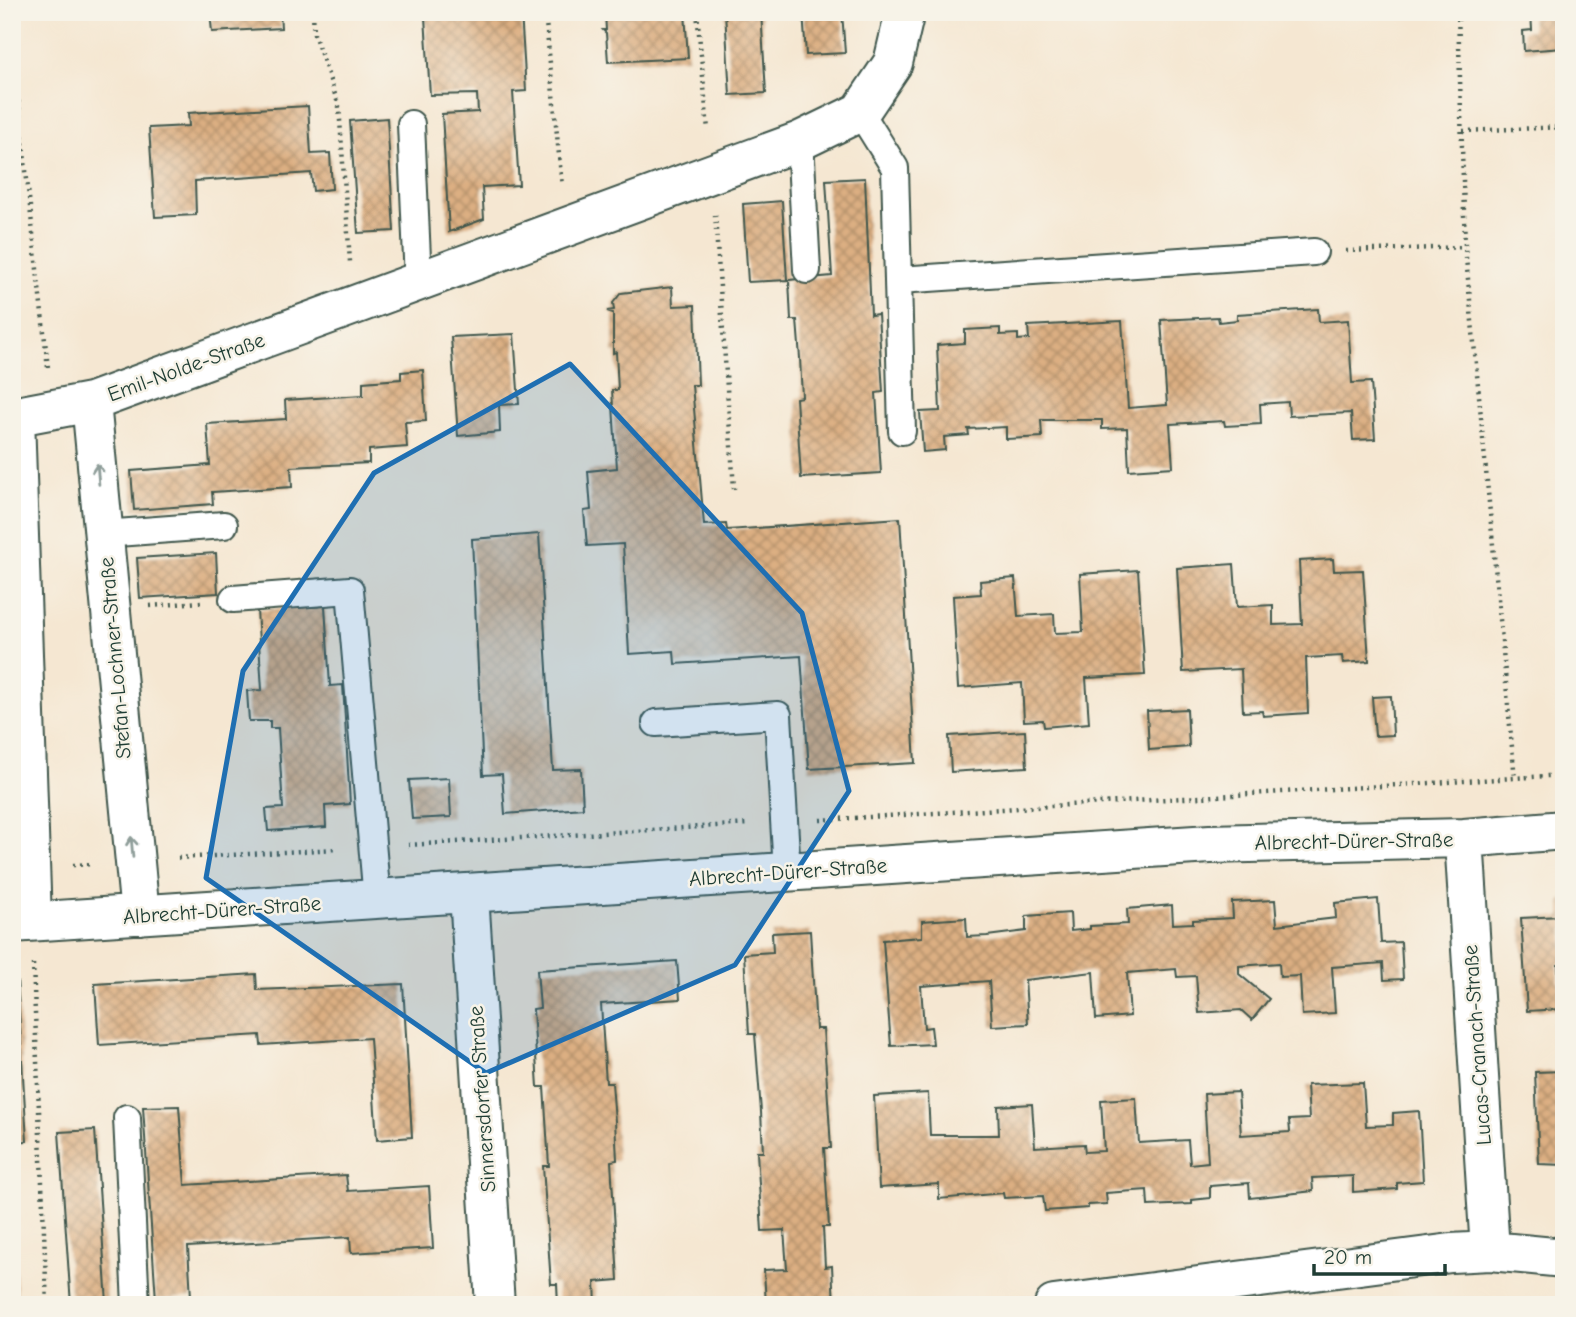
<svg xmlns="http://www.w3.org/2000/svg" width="1576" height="1317" viewBox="0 0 1576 1317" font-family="'Comic Neue',sans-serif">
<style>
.building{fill:url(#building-cross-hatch)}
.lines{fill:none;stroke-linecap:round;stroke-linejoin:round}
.lane-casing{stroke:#3f564c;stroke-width:30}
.street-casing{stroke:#3f564c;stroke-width:42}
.path{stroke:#3f564c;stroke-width:4.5;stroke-dasharray:2 5;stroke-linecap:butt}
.lane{stroke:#fff;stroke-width:26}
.street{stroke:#fff;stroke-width:38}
.oneway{stroke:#8f9e9a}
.marked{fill:#1f6fb2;fill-opacity:0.2;stroke:#1f6fb2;stroke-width:5;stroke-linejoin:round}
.labels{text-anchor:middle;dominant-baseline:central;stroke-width:5;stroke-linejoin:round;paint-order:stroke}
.street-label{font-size:21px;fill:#1f3d34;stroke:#f7f3e8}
</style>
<defs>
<pattern id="building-cross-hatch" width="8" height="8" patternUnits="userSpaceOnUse" patternTransform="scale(1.75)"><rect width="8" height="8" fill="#dcaf82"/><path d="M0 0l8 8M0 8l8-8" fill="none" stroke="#b2906b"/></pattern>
</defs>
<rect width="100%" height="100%" fill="#f7f3e8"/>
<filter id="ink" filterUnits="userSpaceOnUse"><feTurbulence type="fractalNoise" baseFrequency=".0143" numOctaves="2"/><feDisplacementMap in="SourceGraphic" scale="14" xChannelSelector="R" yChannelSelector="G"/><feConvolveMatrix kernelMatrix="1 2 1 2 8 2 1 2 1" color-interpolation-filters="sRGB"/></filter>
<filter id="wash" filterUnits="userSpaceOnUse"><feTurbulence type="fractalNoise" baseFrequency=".00686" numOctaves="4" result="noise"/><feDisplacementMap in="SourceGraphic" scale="28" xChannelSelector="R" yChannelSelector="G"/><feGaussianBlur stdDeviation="1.57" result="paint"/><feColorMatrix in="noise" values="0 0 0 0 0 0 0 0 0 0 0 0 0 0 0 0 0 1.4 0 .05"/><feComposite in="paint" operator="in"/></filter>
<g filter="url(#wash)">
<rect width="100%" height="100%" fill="#f5e7d2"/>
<g id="blocks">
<path class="building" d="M 210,12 L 280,12 L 281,28 L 212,32 Z
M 411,12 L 521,12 L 526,91 L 513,92 L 519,185 L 482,187 L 484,219 L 449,232 L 442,114 L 478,112 L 477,94 L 430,95 L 425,17 L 411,17 Z
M 605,12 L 685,12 L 688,58 L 608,62 L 606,33 L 603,30 L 606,30 Z
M 725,12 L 761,12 L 766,93 L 730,95 Z
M 803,12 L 842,12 L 845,53 L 806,55 Z
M 1531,12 L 1564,12 L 1563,48 L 1524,51 L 1523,31 L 1532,30 Z
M 308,106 L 311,154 L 330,153 L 332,189 L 313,191 L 311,173 L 195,181 L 196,215 L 155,217 L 149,128 L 189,126 L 188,113 Z
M 387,118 L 394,231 L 358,233 L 350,121 Z
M 865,178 L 871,315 L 878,314 L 883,392 L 876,393 L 881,473 L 801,478 L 796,398 L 802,397 L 800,358 L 797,320 L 791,320 L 789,280 L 832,276 L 826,180 Z
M 782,201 L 787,280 L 748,282 L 743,204 Z
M 672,287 L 673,306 L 695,305 L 698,385 L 692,385 L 704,525 L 726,524 L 727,530 L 900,518 L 915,763 L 809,769 L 801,656 L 675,664 L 674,651 L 629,654 L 623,544 L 587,546 L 584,511 L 591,510 L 588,471 L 617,468 L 612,390 L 618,390 L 616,352 L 613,353 L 613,313 L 607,311 L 614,310 L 613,303 L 621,293 Z
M 1318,309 L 1319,322 L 1348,320 L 1352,383 L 1371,382 L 1375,439 L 1353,440 L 1351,413 L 1289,416 L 1288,402 L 1260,404 L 1261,424 L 1225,426 L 1224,421 L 1170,424 L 1173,467 L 1129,470 L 1127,428 L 1102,429 L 1102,420 L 1041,420 L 1042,437 L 1006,439 L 1006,427 L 968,429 L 969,435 L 944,437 L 945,450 L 923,452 L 920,412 L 940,411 L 937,345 L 965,343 L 965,330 L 1000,328 L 1000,335 L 1018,334 L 1018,340 L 1029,339 L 1028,326 L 1122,321 L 1128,408 L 1167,405 L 1161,320 L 1218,317 L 1219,322 L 1237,320 L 1237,314 Z
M 514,334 L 519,404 L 499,405 L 500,432 L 458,436 L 451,337 Z
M 423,370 L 426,421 L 405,422 L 407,447 L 369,450 L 369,463 L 291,467 L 292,487 L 212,492 L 213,504 L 134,510 L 131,471 L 210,465 L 207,424 L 286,419 L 285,400 L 363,395 L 363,382 L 401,379 L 401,372 Z
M 539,534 L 553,770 L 581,769 L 583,808 L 505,814 L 502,774 L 483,775 L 472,539 Z
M 216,553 L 218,593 L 140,598 L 137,558 Z
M 1333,559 L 1334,571 L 1363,570 L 1369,661 L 1343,663 L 1342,656 L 1306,658 L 1308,713 L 1263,716 L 1262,711 L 1243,712 L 1241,669 L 1183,672 L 1177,568 L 1234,564 L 1237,607 L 1273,605 L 1273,625 L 1302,624 L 1299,561 Z
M 1138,570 L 1145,675 L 1086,678 L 1089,723 L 1044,727 L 1043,720 L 1024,721 L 1022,683 L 958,688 L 953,596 L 981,594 L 980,581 L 1015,578 L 1018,616 L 1054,614 L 1055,633 L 1083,632 L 1080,574 Z
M 325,606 L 330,686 L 343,685 L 350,804 L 325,806 L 326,827 L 268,831 L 266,809 L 283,808 L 278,728 L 270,728 L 270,721 L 249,721 L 247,691 L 262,690 L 257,610 Z
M 1391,696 L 1393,735 L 1375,736 L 1372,697 Z
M 1187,709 L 1189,747 L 1149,750 L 1147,711 Z
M 1025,731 L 1027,767 L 951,772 L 949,736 Z
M 449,778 L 451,817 L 412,819 L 409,780 Z
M 1378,899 L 1381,943 L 1401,942 L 1403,979 L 1384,980 L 1383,963 L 1332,967 L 1335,1013 L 1302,1015 L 1300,976 L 1280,977 L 1279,963 L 1239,966 L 1239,974 L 1269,999 L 1252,1020 L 1241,1010 L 1199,1013 L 1196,976 L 1177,977 L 1176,969 L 1127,973 L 1130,1016 L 1096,1019 L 1093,972 L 1025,980 L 1028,1024 L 992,1026 L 989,981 L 921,986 L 924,1028 L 931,1027 L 933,1044 L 891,1046 L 883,940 L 922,937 L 922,921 L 966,918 L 967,937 L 987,936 L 1026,931 L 1026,916 L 1070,913 L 1071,931 L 1090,929 L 1090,926 L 1128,924 L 1127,909 L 1172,905 L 1173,924 L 1193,923 L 1193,920 L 1233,918 L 1232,902 L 1275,900 L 1277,925 L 1336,918 L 1335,903 Z
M 1561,900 L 1564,900 L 1564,964 L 1558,965 L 1561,1009 L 1527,1011 L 1521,918 L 1561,916 Z
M 810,931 L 816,1029 L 823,1029 L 826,1069 L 831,1148 L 824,1148 L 829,1227 L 823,1227 L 825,1267 L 832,1266 L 834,1305 L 766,1305 L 764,1270 L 787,1269 L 784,1230 L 762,1231 L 757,1152 L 763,1152 L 761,1112 L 755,1034 L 749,1034 L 744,954 L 773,952 L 772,933 Z
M 677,961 L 680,999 L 601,1004 L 606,1083 L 612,1083 L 615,1121 L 617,1160 L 611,1161 L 618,1280 L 595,1282 L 596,1305 L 558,1305 L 557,1284 L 551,1284 L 543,1166 L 549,1166 L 544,1087 L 538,1087 L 533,1009 L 540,1008 L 537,970 Z
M 256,974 L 257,990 L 403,984 L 412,1137 L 377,1140 L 370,1038 L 261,1045 L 260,1035 L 99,1045 L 95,984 Z
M 17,979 L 27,1141 L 12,1142 L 12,980 Z
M 1564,1071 L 1564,1165 L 1539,1164 L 1535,1072 Z
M 1363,1083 L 1366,1126 L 1393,1125 L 1393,1113 L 1419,1111 L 1423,1181 L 1397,1183 L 1397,1189 L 1353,1192 L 1353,1176 L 1312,1178 L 1313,1191 L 1250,1198 L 1249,1183 L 1210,1186 L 1210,1198 L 1192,1200 L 1192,1204 L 1148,1206 L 1147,1190 L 1106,1193 L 1107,1204 L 1088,1205 L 1088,1208 L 1045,1211 L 1043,1196 L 1004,1198 L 1003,1193 L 939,1199 L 939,1184 L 879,1188 L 874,1096 L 928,1093 L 930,1135 L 999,1135 L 998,1106 L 1032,1104 L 1035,1147 L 1084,1144 L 1085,1152 L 1104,1151 L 1101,1100 L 1136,1098 L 1139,1143 L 1188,1140 L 1190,1164 L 1208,1162 L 1204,1094 L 1238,1092 L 1241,1135 L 1290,1132 L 1289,1120 L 1309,1119 L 1307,1085 Z
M 179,1106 L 185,1185 L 346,1175 L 348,1191 L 429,1186 L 433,1248 L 351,1253 L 350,1237 L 188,1247 L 191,1297 L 156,1300 L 143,1107 Z
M 95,1130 L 107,1303 L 71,1305 L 59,1132 Z
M 12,1249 L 14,1249 L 18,1305 L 12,1305 Z"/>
</g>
</g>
<g filter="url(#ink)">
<use href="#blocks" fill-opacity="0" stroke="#3f564c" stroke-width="2"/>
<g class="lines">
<defs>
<path id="lane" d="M 860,112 L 895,168 L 902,431
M 411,124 L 418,281
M 800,141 L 807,270
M 899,280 L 1314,252
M 103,534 L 224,525
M 233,599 L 350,590 L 377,900
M 656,723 L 778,715 L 787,872
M 127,1118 L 136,1305"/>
<path id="street" d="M 91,402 L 140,915
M 12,417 L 91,402 L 800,141 L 860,112 L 893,63 L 905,12
M 15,417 L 32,921
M 1464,838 L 1490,1251
M 469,894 L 495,1305
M 12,923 L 1210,844 L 1464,838 L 1564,830
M 1054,1305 L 1451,1253 L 1490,1251 L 1564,1258"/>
</defs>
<use href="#lane" class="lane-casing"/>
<use href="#street" class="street-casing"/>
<path class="path" d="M 313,12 L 314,34 L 339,106 L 350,262
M 545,12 L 562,186
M 697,12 L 708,130
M 1458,12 L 1465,247 L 1515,779
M 12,45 L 48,368
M 1463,131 L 1564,127
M 715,215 L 734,489
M 1346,251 L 1465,247
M 150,606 L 201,602
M 820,820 L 1564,775
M 408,845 L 749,824
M 178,858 L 337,849
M 73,865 L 92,864
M 33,964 L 47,1305"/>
<use href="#lane" class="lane"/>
<use href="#street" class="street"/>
</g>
<defs><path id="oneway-shaft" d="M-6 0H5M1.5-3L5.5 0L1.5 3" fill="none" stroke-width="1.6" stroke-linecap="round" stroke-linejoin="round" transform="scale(1.75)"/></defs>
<g class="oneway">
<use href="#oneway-shaft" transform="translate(98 474) rotate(-95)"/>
<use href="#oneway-shaft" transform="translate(132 847) rotate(-95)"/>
</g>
</g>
<path class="marked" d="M 570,364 L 802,613 L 849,791 L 735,965 L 486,1073 L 206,878 L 243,671 L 374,473 Z"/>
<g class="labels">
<g class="street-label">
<text transform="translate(186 367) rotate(-20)">Emil-Nolde-Straße</text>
<text transform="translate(115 658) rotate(-95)">Stefan-Lochner-Straße</text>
<text transform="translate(1354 841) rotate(-1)">Albrecht-Dürer-Straße</text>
<text transform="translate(788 872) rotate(-4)">Albrecht-Dürer-Straße</text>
<text transform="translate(222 910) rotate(-4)">Albrecht-Dürer-Straße</text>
<text transform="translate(1477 1045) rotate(-94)">Lucas-Cranach-Straße</text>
<text transform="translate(482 1099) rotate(-94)">Sinnersdorfer Straße</text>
</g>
</g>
<rect width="1576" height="1317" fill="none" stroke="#f7f3e8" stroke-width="42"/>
<path d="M1314 1264v10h131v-10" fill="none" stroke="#1f3d34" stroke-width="3.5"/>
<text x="1324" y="1264" font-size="21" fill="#1f3d34" stroke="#f7f3e8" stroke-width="5" paint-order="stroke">20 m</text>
</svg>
